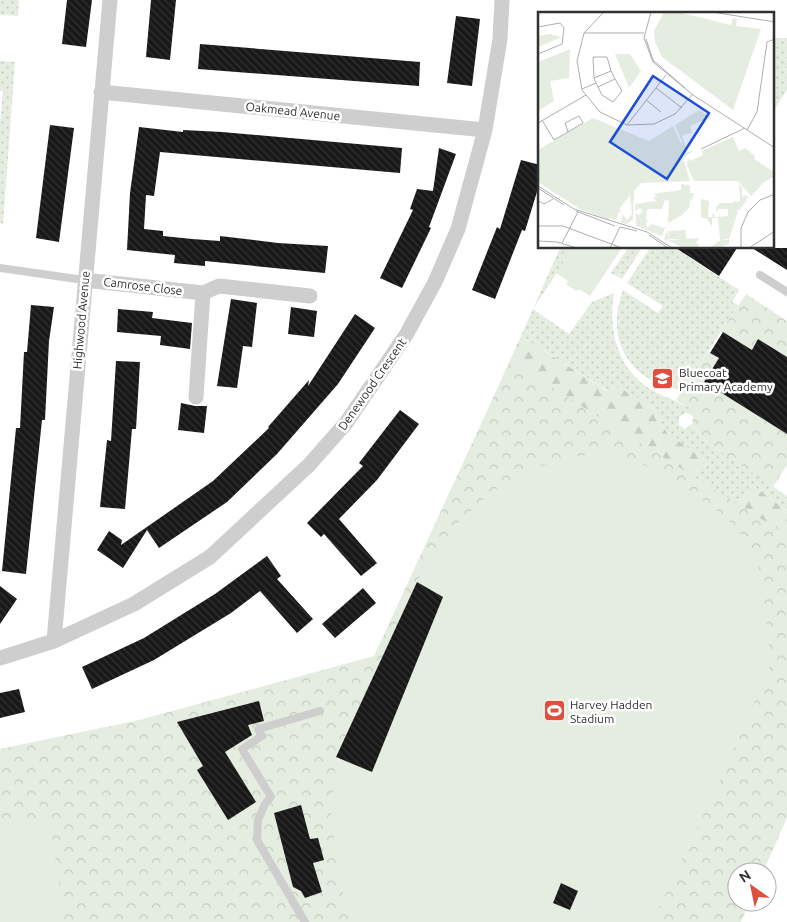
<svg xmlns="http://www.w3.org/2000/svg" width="787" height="922" viewBox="0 0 787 922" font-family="Ubuntu,sans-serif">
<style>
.grass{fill:url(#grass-dots)}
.forest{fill:url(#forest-firs)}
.park{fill:url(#park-crowns)}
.pitch{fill:#e5ede0}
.building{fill:url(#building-back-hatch)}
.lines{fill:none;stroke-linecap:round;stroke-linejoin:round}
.service{stroke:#cecece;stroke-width:8}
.minor{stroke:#cecece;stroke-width:15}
.labels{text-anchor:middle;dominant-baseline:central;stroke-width:5;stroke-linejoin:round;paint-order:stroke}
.street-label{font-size:12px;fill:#313131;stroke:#fff}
.poi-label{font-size:12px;fill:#313131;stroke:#fff;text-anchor:start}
.inset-road{fill:none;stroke:#adadad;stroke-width:1}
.view{fill:#1d4ed8;fill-opacity:0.15;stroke:#1d4ed8;stroke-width:2.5}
.inset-edge{fill:none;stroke:#313131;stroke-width:2.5}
</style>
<defs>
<pattern id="grass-dots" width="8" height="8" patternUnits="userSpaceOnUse" patternTransform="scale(1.25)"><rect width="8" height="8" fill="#e5ede0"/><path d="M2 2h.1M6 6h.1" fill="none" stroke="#c5ccc1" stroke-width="1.8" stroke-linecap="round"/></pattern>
<pattern id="forest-firs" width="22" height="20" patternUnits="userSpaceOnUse" patternTransform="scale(1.25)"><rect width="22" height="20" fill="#e5ede0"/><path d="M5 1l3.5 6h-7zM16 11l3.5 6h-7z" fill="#c5ccc1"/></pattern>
<pattern id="park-crowns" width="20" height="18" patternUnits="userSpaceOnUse" patternTransform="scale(1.25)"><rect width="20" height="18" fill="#e5ede0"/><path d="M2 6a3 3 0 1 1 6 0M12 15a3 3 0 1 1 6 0" fill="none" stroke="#c5ccc1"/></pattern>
<pattern id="building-back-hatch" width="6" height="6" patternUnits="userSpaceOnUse" patternTransform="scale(1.25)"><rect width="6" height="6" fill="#181818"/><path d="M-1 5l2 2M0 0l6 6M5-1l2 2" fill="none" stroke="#313131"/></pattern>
</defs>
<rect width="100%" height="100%" fill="#fff"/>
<path class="grass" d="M 0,0 L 19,0 L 18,16 L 0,15 Z
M 773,38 L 787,38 L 787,90 L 773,112 Z
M 0,61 L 15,62 L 3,224 L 0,223 L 0,124 L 3,91 L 0,91 Z
M 560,248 L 573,248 L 533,309 L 569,334 L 592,302 L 614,293 C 608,330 617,368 650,389 C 663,397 678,401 692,409 L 689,414 L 686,413 L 679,417 L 679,425 L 685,429 L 692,424 L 707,442 L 787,496 L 787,511 L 752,485 L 739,505 L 685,487 L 705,460 L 667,433 L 651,405 L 608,391 L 521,336 Z
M 628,248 L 642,248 L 622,279 L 611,273 Z
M 650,248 L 688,248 L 684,254 L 739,290 L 732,302 L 738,305 L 683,390 C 630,383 604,340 623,290 L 658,313 L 663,306 L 627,283 Z"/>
<path class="forest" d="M 521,336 L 607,391 L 614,385 L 651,405 L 667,433 L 705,460 L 685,487 L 502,378 Z
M 752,485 L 787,511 L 787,547 L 739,505 Z"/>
<path class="park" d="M 746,294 L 787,321 L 787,357 L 758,339 L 752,350 L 721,331 Z
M 708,352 L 719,358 L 704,382 L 787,434 L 787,465 L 773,487 L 707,442 L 692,424 L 693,416 L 689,414 L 691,409 L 676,400 Z
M 510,361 L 787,535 L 787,818 L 763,872 L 737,872 L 737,902 L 750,902 L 741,922 L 0,922 L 0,749 L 139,720 L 374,656 Z"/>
<path class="pitch" d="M 573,248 L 622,248 L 590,296 L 579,289 L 576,291 L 566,284 L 568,281 L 556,273 Z
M 607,453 L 646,466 L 685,487 L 724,516 L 747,541 L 757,560 L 762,582 L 771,664 L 714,793 L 652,922 L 353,922 L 343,894 L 331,817 L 336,757 L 417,582 C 461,505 516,459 607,453 Z
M 50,820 L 64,922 L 0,922 L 0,827 Z"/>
<path class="building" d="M 67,0 L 92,0 L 86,47 L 62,44 Z
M 151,0 L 176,0 L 170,60 L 146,57 Z
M 456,16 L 480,19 L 472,86 L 447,83 Z
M 200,44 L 420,62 L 419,86 L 198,69 Z
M 50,125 L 74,128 L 59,242 L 36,238 Z
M 139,127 L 183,132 L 183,130 L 222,132 L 402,148 L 400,173 L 160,152 L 154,196 L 146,195 L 144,229 L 163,231 L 163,236 L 192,239 L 220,241 L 220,236 L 278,243 L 328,246 L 325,273 L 205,261 L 205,266 L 174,263 L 175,255 L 127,250 L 130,193 Z
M 439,148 L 456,154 L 429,227 L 431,228 L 402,288 L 380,278 L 413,210 L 410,209 L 417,189 L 433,191 Z
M 521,160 L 540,165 L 540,182 L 525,231 L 522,230 L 495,299 L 472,290 L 497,227 L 500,229 Z
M 676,248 L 737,248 L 719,276 Z
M 752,248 L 787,248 L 787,270 Z
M 231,299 L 257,303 L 252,347 L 243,346 L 237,388 L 217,386 Z
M 31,305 L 54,307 L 49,341 L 45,420 L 42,420 L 26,574 L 2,571 L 16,428 L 20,428 L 24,352 L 27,352 Z
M 291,307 L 317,311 L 314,337 L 288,334 Z
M 118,309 L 153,312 L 152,318 L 192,323 L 190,349 L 160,345 L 161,336 L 117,332 Z
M 355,314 L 375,328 L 338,384 L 277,454 L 227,502 L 159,548 L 147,530 L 123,568 L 97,550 L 109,531 L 122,540 L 121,545 L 213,481 L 269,428 L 268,427 L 309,380 L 308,386 Z
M 723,332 L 752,350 L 758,339 L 787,357 L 787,434 L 704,382 L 719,358 L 710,353 Z
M 116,361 L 140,362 L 136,429 L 132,429 L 125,509 L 100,507 L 107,440 L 111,441 Z
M 181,403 L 195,406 L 207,406 L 204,433 L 178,430 Z
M 400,410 L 419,424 L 377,480 L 339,519 L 377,563 L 361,576 L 324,534 L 321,537 L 307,523 L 363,466 L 359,463 Z
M 267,556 L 281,576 L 277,579 L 313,619 L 297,633 L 260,591 L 231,613 L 154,660 L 92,689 L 82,667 L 144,638 L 215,594 Z
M 417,582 L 443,597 L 372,772 L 336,757 Z
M 0,586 L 17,599 L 0,624 Z
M 363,588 L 376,603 L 335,638 L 322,624 Z
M 19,689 L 25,712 L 0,718 L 0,693 Z
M 259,701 L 264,721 L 248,725 L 252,735 L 225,752 L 256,802 L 228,820 L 197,770 L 203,766 L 177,722 Z
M 301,805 L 310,839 L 318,838 L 324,860 L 313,863 L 322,892 L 305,898 L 301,891 L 293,887 L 274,813 Z
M 561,883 L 578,891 L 570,910 L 553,903 Z"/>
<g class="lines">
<path class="service" d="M 0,268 L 84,280
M 760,275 L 787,292
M 305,922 L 257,840 L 258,820 L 265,804 L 271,797 L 242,749 L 262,736 L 258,729 L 320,711"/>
<path class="minor" d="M 101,92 L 485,130
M 84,280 L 203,293 L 219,286 L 310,296
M 196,397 L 203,293
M 54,641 L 110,0
M 0,658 L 54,641 L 134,604 L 210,557 L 309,465 L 346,423 L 406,335 L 435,282 L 458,229 L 485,130 L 500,39 L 502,0"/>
</g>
<defs>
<symbol id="school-square" viewBox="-11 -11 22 22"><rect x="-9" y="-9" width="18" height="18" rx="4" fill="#de4f3d" stroke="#fff"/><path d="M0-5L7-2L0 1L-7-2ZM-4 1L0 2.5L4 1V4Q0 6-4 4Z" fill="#fff"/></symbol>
<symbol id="stadium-square" viewBox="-11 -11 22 22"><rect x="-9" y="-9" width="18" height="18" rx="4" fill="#de4f3d" stroke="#fff"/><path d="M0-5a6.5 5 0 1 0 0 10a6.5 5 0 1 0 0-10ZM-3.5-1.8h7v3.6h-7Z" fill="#fff"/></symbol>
</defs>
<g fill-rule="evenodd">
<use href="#school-square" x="650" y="366" width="25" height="25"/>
<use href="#stadium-square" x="542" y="698" width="25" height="25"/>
</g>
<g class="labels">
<g class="street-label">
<text transform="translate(293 111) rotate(6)">Oakmead Avenue</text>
<text transform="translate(143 286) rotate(7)">Camrose Close</text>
<text transform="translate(81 320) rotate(-85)">Highwood Avenue</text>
<text transform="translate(372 384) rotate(-55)">Denewood Crescent</text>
</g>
<g class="poi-label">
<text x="679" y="372">Bluecoat<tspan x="679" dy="14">Primary Academy</tspan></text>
<text x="570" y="704">Harvey Hadden<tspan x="570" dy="14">Stadium</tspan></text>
</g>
</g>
<g transform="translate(538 12)">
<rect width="236" height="236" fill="#fff"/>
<path d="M 161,98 L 172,105 L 152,114 L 154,121 L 144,123 L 149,140 L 155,139 L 147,145 L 142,143 L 144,130 L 137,113 ZM 146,149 L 152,169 L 103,171 L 96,179 L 95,208 L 88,212 L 83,211 L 85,201 L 81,200 L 78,208 L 67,204 L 101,169 L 124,165 ZM 92,183 L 94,202 L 89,208 L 81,197 ZM 143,172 L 152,173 L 152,181 L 156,181 L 153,191 L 153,184 L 151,196 L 144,203 L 130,211 L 131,189 L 127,188 L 124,197 L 109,197 L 108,208 L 112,210 L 108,210 L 109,216 L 114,212 L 126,216 L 128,214 L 124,224 L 98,214 L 98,201 L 101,203 L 105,199 L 102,196 L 97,199 L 97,192 L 118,189 L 115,185 L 120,185 L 115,182 L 143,178 ZM 201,172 L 204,176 L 204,185 L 209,183 L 211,186 L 208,185 L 209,188 L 201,198 L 198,197 L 200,199 L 191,227 L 183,228 L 191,228 L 191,232 L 180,236 L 172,236 L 182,228 L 180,206 L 174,206 L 174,215 L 169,207 L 163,205 L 163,187 L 171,189 L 170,205 L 174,205 L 175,200 L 177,205 L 190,204 L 190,197 L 180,197 L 178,201 L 178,195 L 182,191 L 195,191 L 196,187 L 197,190 L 202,189 ZM 130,218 L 131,228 L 161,226 L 158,231 L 161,232 L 160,236 L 145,236 L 128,227 L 130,231 L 126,227 Z" fill="#e5ede0" fill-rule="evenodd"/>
<path d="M 126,0 L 140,0 L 193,13 L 195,6 L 199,7 L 198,14 L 223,17 L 195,98 L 124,45 L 117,30 L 116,19 ZM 12,22 L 24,25 L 0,35 L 0,24 ZM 32,37 L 31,66 L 12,69 L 16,89 L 0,99 L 0,50 ZM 77,42 L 92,42 L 103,59 L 91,76 ZM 55,106 L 111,129 L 135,114 L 148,142 L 144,151 L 124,169 L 103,169 L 71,208 L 40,196 L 0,170 L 0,138 ZM 195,125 L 201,139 L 207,136 L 217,144 L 216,147 L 236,160 L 236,165 L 226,170 L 213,184 L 200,169 L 156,169 L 149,154 L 150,146 L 152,149 L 165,143 L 164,139 Z" fill="#e5ede0"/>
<path d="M 59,115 L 80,125 L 74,138 L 53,128 ZM 124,123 L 137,125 L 142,141 L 139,148 L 117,162 L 106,162 L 98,151 L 101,138 ZM 45,124 L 52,135 L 31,147 L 25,137 ZM 52,137 L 59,149 L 39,161 L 32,149 ZM 175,141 L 186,148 L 176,166 L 166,161 L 169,155 L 164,160 ZM 196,141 L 202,145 L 211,143 L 215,151 L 227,158 L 219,173 L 210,172 L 202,153 L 193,167 L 183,161 ZM 65,166 L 67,173 L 47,178 L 46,171 ZM 67,175 L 69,183 L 50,187 L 48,180 ZM 148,218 L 148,227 L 131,227 L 131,219 Z" fill="#e5ede0"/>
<path class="inset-road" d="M 66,0 L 46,21 L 39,49 L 44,78 L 62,100 L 89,113 L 116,112 L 137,102 L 155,82M 113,0 L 106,26 L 115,50 L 155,83 L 237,136M 174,0 L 237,10M 0,15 L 22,11 L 26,16 L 24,32 L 0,42M 46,21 L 106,21M 108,27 L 115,48 L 147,76M 56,66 L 55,45 L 69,45 L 73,59M 60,75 L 64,83 L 75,90 L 84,79 L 77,67M 118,76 L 144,96M 44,77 L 58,71 L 56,66 L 73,59 L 77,67 L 60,75 L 58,71M 108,88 L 123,100M 4,108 L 16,128 L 30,120 L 45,111 L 41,104 L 27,111 L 30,120M 0,111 L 48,83M 89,113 L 128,63M 209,118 L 219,100 L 229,30 L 237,27M 163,137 L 207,116M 0,174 L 36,197 L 109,220 L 134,236M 0,176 L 26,193M 0,189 L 6,192 L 15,187M 38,199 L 77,214M 0,214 L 25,214 L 84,236M 82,215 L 99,219M 111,223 L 130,236M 0,229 L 19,230 L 39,236M 24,231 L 40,200M 72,236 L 82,215M 203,236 L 203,216 L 210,200 L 222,188 L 237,182M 211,236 L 237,219"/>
<path class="view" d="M 115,64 L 171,101 L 129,167 L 72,130 Z"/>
<rect width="236" height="236" class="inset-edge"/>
</g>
<g transform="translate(752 887) rotate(327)"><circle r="24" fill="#ffffff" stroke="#adadad"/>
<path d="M0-4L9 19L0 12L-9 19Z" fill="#de4f3d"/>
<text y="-8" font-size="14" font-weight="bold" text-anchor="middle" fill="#313131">N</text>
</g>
</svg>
